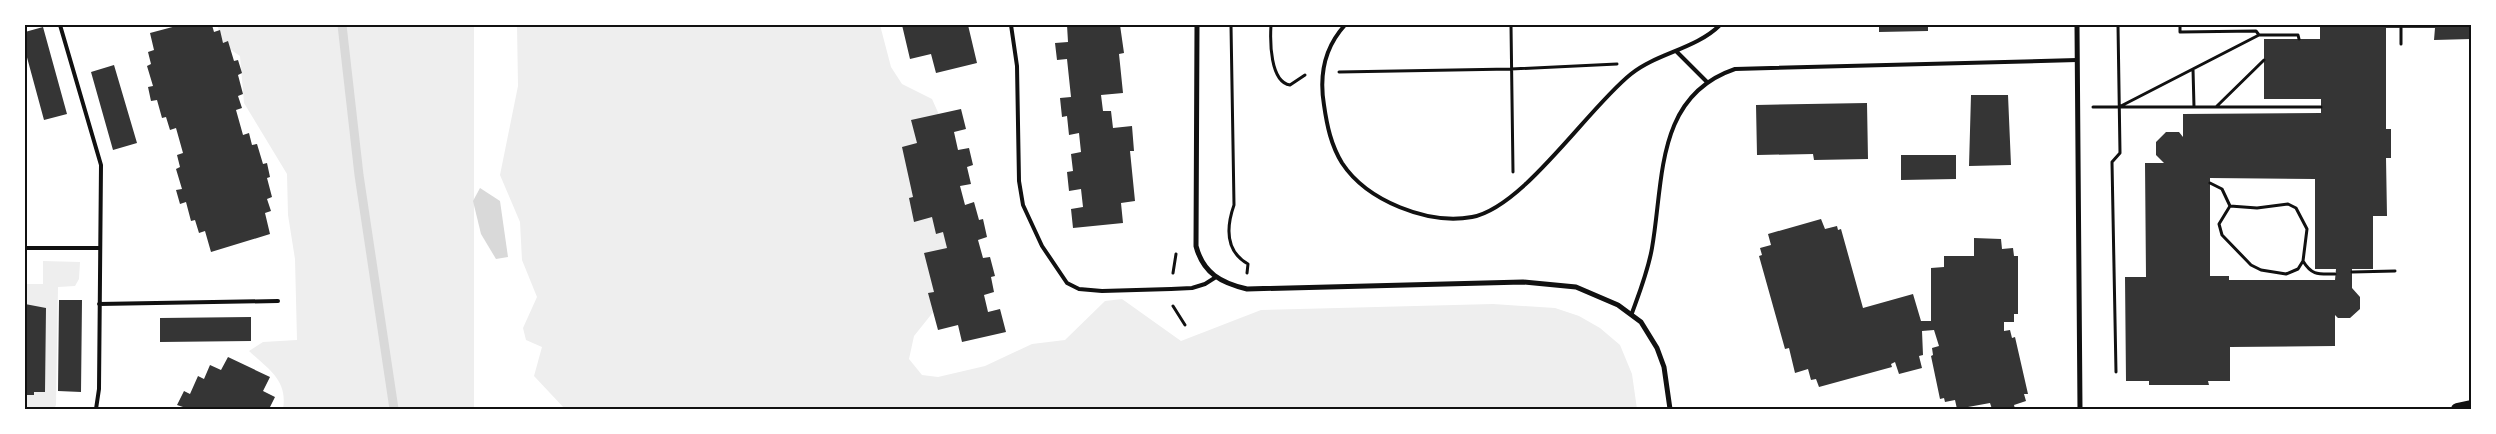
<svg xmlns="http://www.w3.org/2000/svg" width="2496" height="434" viewBox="0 0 2496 434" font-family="Barlow,sans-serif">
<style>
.green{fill:#eee}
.water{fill:#d9d9d9}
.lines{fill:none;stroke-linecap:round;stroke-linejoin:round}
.stream{stroke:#d9d9d9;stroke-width:9}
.building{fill:#353535;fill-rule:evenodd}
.path{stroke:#111;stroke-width:3}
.service{stroke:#111;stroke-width:4}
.minor{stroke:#111;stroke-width:5}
.primary{stroke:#111;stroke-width:12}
.neatline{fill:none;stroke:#111;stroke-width:2}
</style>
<rect width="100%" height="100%" fill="#fff"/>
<path class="green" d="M 217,25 L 474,25 L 474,409 L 283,409 C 288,380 268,369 249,351 L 263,342 L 297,340 L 295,259 L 288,215 L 287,174 L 244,103 L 240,56 L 224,45 Z
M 517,25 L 880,25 L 891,67 L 902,84 L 932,99 L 941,119 L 954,215 L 938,306 L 914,336 L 909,359 L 922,375 L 938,377 L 985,366 L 1032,344 L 1065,340 L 1105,301 L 1122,299 L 1181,341 L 1261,310 L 1493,304 L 1555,308 L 1579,316 L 1600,328 L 1620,345 L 1632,374 L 1637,409 L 565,409 L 534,376 L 542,347 L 526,340 L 523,328 L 537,297 L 522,260 L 520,222 L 500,175 L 518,86 Z
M 43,261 L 80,262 L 79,279 L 75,286 L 58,287 L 56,405 L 54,409 L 25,409 L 25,284 L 43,284 Z"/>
<path class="water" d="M 480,188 L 500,201 L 508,257 L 496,259 L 481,234 L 473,201 Z"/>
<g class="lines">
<path class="stream" d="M 342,25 L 359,175 L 394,409"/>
</g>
<path class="building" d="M 180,25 L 212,25 L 214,32 L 220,30 L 223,43 L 228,41 L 234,61 L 238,60 L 242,73 L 238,75 L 243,94 L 238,96 L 242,108 L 236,110 L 243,135 L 249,133 L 252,145 L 257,144 L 263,164 L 267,163 L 270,177 L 267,178 L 272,197 L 267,199 L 271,211 L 265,213 L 270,234 L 211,252 L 205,231 L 199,233 L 195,220 L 191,221 L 186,202 L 180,204 L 176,190 L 182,189 L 176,169 L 180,167 L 177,155 L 183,153 L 176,128 L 170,130 L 166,117 L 162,118 L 157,100 L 151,101 L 148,87 L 153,86 L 147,66 L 151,64 L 148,52 L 154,50 L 150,33 Z
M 902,25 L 968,25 L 977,63 L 936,73 L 931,54 L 910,59 Z
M 1067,25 L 1120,25 L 1124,53 L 1119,54 L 1123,93 L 1101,95 L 1103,111 L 1111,111 L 1113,128 L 1132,126 L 1134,151 L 1130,151 L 1135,201 L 1121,203 L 1123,223 L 1073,228 L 1071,209 L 1083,207 L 1081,189 L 1069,191 L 1067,172 L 1073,171 L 1071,154 L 1081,152 L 1079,133 L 1069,135 L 1067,116 L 1062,117 L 1060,98 L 1071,97 L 1067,59 L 1057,60 L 1055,43 L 1068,42 Z
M 1879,25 L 1928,25 L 1928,31 L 1879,32 Z
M 2320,25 L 2471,25 L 2471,39 L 2434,40 L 2435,28 L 2386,28 L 2386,129 L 2391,129 L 2391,158 L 2386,158 L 2387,216 L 2373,216 L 2373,269 L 2352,269 L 2352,288 L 2360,297 L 2360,309 L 2350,318 L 2338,318 L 2335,315 L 2335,346 L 2230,347 L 2230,381 L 2208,381 L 2209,385 L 2149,385 L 2149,381 L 2126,381 L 2125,277 L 2146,277 L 2145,163 L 2164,163 L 2156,155 L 2156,142 L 2166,132 L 2179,132 L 2183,137 L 2183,114 L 2321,113 L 2321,99 L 2264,99 L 2264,39 L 2320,39 ZM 2210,178 L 2315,179 L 2315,269 L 2336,269 L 2335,280 L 2229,280 L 2229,276 L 2210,276 Z
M 43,27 L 67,114 L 44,120 L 25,50 L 25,32 Z
M 114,65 L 137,143 L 113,150 L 91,72 Z
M 1971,95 L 2008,95 L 2011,165 L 1969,166 Z
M 1867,103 L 1868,159 L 1814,160 L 1813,154 L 1757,155 L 1756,105 Z
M 961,109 L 966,129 L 954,132 L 958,150 L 969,148 L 973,165 L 967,167 L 971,184 L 960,186 L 965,205 L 974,202 L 979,220 L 983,219 L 987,237 L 978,240 L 983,258 L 990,257 L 995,276 L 991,277 L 994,292 L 984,295 L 988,312 L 1000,309 L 1006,332 L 962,342 L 958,325 L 938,330 L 928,293 L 934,292 L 924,253 L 947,248 L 943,232 L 936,234 L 932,217 L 914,222 L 909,198 L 913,197 L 902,147 L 917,143 L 911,120 Z
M 1901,155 L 1956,155 L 1956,179 L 1901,180 Z
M 1821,219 L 1825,229 L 1837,226 L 1838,230 L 1841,229 L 1863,308 L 1913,294 L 1921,321 L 1931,321 L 1931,268 L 1944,267 L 1944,256 L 1974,256 L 1974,238 L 2001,239 L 2002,249 L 2013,248 L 2014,256 L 2018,256 L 2018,314 L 2014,314 L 2014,322 L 2004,322 L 2004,331 L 2010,330 L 2012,338 L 2015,337 L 2028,394 L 2024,394 L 2026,401 L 2014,405 L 2015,409 L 1992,409 L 1990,403 L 1957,409 L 1955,400 L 1945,402 L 1944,398 L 1940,399 L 1931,356 L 1933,355 L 1932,348 L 1939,346 L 1934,330 L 1922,331 L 1923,355 L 1919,356 L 1922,368 L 1899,374 L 1895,362 L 1891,364 L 1892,367 L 1819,387 L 1816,379 L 1811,380 L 1808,369 L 1795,373 L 1789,348 L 1785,349 L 1759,256 L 1762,255 L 1760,248 L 1771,245 L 1768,234 Z
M 59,300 L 82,300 L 81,392 L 58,391 Z
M 25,304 L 46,308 L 45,392 L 34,392 L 34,395 L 25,395 Z
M 251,317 L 251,341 L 160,342 L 160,318 Z
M 228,357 L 270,377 L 263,391 L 275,397 L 269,409 L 182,409 L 183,407 L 177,405 L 184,391 L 190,394 L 198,376 L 204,379 L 210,365 L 221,370 Z"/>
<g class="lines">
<path class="path" d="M 1231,25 L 1234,205 C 1226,228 1225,251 1248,264 L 1247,273
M 1271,25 C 1270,41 1270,82 1290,85 L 1305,75
M 1511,25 L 1513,172
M 2180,25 L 2180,32 L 2256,31 L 2259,35
M 2401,28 L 2401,44
M 2193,69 L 2194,107
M 1339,72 L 1511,69 L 1617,64
M 2093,107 L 2321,107
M 2119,107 L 2259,35 L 2298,35 L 2299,39
M 2216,107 L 2264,60
M 2210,183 L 2222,189 L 2230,206 L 2219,224 L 2222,235 L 2251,265 L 2261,270 L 2286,274 L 2298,269 L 2303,261 L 2307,229 L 2296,208 L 2288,204 L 2257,208 L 2230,206
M 2303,261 C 2312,276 2319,274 2335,274
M 2352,272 L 2395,271
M 1173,273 L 1176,254
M 1173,306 L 1185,325
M 2116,372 L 2112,162 L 2120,153 L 2118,25"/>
<path class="service" d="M 60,25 L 101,165 L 99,389 L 96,409
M 1011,25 L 1017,66 L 1019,181 L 1023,205 L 1042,246 L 1067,283 L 1079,289 L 1102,291 L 1171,289 L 1192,288 L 1205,284 L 1216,277
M 1345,25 C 1324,48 1319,75 1324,105 C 1327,126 1331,145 1342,163 C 1367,201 1428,225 1472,217 C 1524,207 1588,108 1631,74 C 1657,53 1696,49 1720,25
M 1676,51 L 1707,82
M 25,248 L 100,248
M 99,304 L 278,301
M 1632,313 C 1640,291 1648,271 1652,248 C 1664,180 1655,96 1735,69 L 2077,60"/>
<path class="minor" d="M 1197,25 L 1196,246 C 1203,273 1221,283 1247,289 L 1523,282 L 1576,287 L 1618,305 L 1641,322 L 1657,348 L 1664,367 L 1670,409
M 2077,25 L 2080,409"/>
<path class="primary" d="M 2457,409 L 2471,406"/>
</g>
<rect width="2496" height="434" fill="none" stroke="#ffffff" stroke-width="52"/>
<rect x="26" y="26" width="2444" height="382" class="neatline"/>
</svg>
